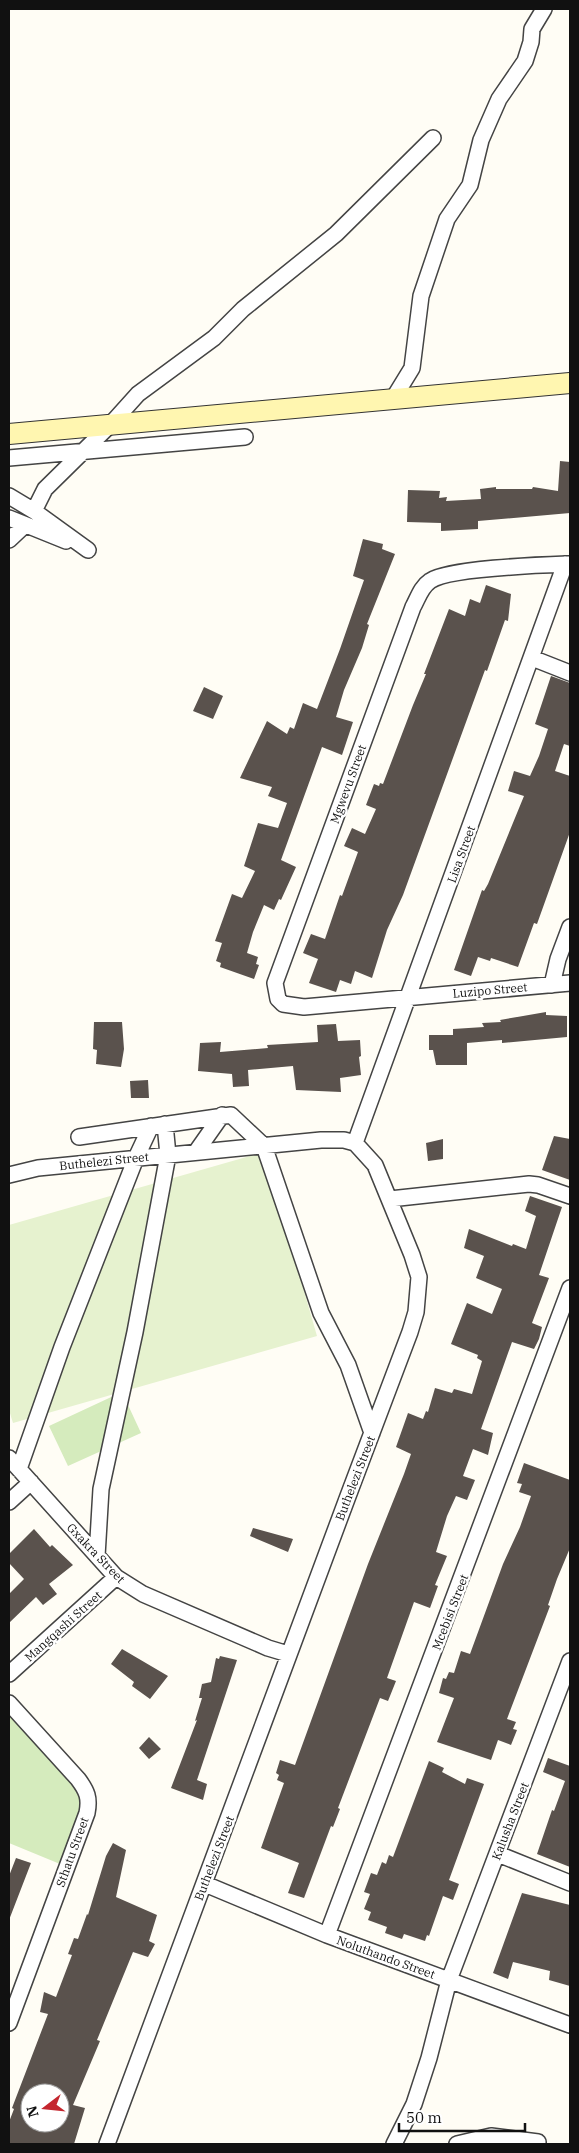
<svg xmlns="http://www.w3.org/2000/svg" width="579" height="2153" viewBox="0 0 579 2153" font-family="'IBM Plex Serif',serif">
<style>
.green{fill:#d5ebbd}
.pitch{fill:#e6f2cf}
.building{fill:#5a524d;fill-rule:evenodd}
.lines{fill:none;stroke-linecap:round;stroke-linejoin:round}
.street-casing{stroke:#444;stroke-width:18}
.secondary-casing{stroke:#333;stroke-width:22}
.street{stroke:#fff;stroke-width:15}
.secondary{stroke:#fff6b0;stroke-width:20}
.labels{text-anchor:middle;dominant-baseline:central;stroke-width:5;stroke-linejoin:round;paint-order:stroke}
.street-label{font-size:12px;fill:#111;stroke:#fff}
</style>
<rect width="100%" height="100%" fill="#fffdf5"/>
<path class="green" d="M 122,1392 L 141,1433 L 68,1466 L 49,1426 Z
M 9,1711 L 78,1788 L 84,1798 L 82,1813 L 60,1864 L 9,1843 Z"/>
<path class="pitch" d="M 264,1152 L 317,1336 L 13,1423 L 9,1410 L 9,1225 Z"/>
<path class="building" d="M 560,461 L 570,462 L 570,513 L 478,521 L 478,529 L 441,531 L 441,523 L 407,522 L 408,490 L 440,491 L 439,498 L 447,497 L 446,501 L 481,499 L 480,489 L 496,487 L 496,489 L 532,489 L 533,487 L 558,491 Z
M 363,539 L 383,544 L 382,549 L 395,554 L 367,624 L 369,625 L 362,648 L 344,690 L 336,717 L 353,722 L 342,755 L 322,747 L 281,860 L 296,867 L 281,900 L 279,899 L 274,910 L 264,905 L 253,932 L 247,953 L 258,957 L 256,964 L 259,965 L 254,979 L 220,967 L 221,963 L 216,961 L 222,943 L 215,941 L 232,894 L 242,898 L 255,871 L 244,866 L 258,823 L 278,828 L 287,803 L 268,796 L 272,787 L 240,778 L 267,721 L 287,734 L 290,727 L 294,729 L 303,703 L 317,709 L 340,649 L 364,580 L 353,576 Z
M 486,585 L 511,594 L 508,621 L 505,620 L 487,671 L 485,670 L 403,895 L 387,930 L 372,978 L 355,971 L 351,984 L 340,980 L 336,992 L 309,983 L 318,959 L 303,953 L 311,934 L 325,939 L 340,895 L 342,896 L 358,852 L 344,846 L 352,828 L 365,834 L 376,809 L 366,805 L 374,784 L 379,786 L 380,783 L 383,784 L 413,705 L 426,674 L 424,674 L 449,609 L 465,616 L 470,599 L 480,603 Z
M 551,676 L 570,683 L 570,746 L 564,744 L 555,771 L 570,776 L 570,832 L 537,924 L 534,923 L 518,967 L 491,958 L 490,961 L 478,957 L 471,976 L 454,970 L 482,890 L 484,891 L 488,884 L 524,796 L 508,791 L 514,771 L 530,776 L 539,756 L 548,729 L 535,724 Z
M 204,687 L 223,696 L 213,719 L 193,711 Z
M 546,1012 L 546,1015 L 567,1016 L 567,1037 L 502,1043 L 502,1040 L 467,1043 L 467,1065 L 436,1065 L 433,1050 L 429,1050 L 429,1035 L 453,1035 L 453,1029 L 484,1027 L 482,1023 L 501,1022 L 500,1020 Z
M 94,1022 L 122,1022 L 124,1049 L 121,1067 L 96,1064 L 97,1050 L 93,1049 Z
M 336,1024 L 338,1041 L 360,1040 L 361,1056 L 359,1057 L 361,1075 L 340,1078 L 341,1092 L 296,1090 L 293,1066 L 248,1070 L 249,1086 L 233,1087 L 232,1074 L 198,1071 L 200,1043 L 221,1042 L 220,1052 L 268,1048 L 267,1045 L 318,1042 L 317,1025 Z
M 148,1080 L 149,1098 L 131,1098 L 130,1081 Z
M 554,1136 L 570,1139 L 570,1180 L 542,1170 Z
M 443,1139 L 443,1159 L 428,1161 L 426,1143 Z
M 530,1196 L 562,1207 L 539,1275 L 549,1278 L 532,1323 L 542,1327 L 539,1339 L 534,1349 L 512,1342 L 481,1429 L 493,1433 L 488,1455 L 473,1449 L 463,1476 L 475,1480 L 467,1500 L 456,1496 L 447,1516 L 436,1552 L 447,1556 L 435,1585 L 438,1586 L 430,1608 L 414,1602 L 387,1678 L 396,1681 L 388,1701 L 380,1698 L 338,1808 L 340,1809 L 333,1827 L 331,1826 L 304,1898 L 288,1893 L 299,1863 L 261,1848 L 284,1783 L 277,1780 L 279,1775 L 276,1773 L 280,1760 L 295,1765 L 368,1564 L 404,1474 L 411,1454 L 396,1447 L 408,1413 L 423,1419 L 426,1411 L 428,1412 L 435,1388 L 452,1393 L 454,1389 L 472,1394 L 482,1361 L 477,1358 L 478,1355 L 451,1344 L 467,1303 L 492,1314 L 502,1289 L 476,1278 L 484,1256 L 464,1248 L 469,1229 L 512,1246 L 513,1244 L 526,1249 L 536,1216 L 525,1211 Z
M 524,1463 L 570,1480 L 570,1548 L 557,1579 L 548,1605 L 550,1606 L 507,1719 L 516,1722 L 513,1729 L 517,1730 L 511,1745 L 498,1740 L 491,1760 L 437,1742 L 454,1698 L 439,1693 L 443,1678 L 446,1679 L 449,1672 L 454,1673 L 461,1651 L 470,1654 L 503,1564 L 520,1527 L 531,1496 L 519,1492 L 522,1484 L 517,1483 Z
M 253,1528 L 293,1539 L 288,1552 L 250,1536 Z
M 34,1529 L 50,1547 L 52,1545 L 73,1565 L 49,1584 L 57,1594 L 43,1605 L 36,1597 L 9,1623 L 9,1594 L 24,1579 L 9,1563 L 9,1554 Z
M 122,1649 L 168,1676 L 150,1699 L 132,1686 L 134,1682 L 111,1664 Z
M 220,1656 L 237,1660 L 197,1780 L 207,1784 L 203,1800 L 171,1788 L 197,1720 L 195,1721 L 202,1698 L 199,1698 L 202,1684 L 211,1682 L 216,1658 L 219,1659 Z
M 149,1737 L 161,1749 L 149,1759 L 139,1748 Z
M 548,1758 L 570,1766 L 570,1867 L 537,1854 L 552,1810 L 554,1811 L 565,1781 L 543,1772 Z
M 429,1761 L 444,1768 L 442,1772 L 465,1784 L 467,1778 L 484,1784 L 449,1880 L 459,1884 L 453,1900 L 443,1896 L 429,1936 L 427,1935 L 425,1941 L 404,1934 L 402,1939 L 385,1933 L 387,1927 L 368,1920 L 371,1912 L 364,1909 L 370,1894 L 364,1892 L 371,1873 L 377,1875 L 382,1862 L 386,1864 L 389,1855 L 393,1857 Z
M 113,1843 L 126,1850 L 116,1897 L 157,1915 L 149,1941 L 155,1944 L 148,1957 L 133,1952 L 97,2040 L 100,2041 L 73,2105 L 85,2108 L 74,2144 L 9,2144 L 9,2122 L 14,2109 L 12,2108 L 48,2014 L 40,2012 L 44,1992 L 56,1997 L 72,1955 L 68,1954 L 74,1938 L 78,1939 L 87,1914 L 88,1915 L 106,1856 ZM 30,2093 L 60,2093 L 60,2123 L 30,2123 Z
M 16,1858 L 31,1863 L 9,1920 L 9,1876 Z
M 522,1893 L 570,1905 L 570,1986 L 549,1980 L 550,1971 L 513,1962 L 508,1979 L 493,1973 Z"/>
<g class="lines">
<defs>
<path id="street" d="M 393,399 L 412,368 L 421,296 L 447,219 L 470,185 L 481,140 L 499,99 L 525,61 L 531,42 L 532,29 L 544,9
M 9,458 L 245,437
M 9,496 L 34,511 L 88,550
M 34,511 L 45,489 L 111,424 L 138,394 L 214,338 L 243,309 L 336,234 L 433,138
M 9,518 L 66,541
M 9,540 L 25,525
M 570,564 C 543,565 448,568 430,581 C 421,587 418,598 413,607 L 275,983 L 278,999 L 283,1004 L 304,1007 L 570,983
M 532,658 L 570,673
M 552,985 L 558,959 L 570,927
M 79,1137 L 231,1115 L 264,1146 L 321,1313 L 348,1365 L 372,1433
M 355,1143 L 565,564
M 196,1152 L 222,1115
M 9,1175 L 38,1168 L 321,1140 L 344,1140 L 355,1143 L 375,1165 L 412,1255 L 419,1277 L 416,1312 L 410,1332 C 307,1602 209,1874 107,2144
M 390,1199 L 529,1184 L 538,1185 L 570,1196
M 9,1458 L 116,1577 L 143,1594 L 268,1648 L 288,1654
M 19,1469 L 62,1347 L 136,1158 L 151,1126
M 9,1502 L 31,1482
M 97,1556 L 101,1489 L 135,1332 L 168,1155 L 165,1124
M 9,1674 L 116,1577
M 9,1703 L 78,1779 C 87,1791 90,1798 87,1813 L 9,2023
M 498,1854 L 570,1883
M 205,1884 L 327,1935 L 570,2025
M 327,1935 L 570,1288
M 394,2144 L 414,2104 L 429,2058 L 449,1980 L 570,1661
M 457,2144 L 491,2136 L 538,2142"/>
<path id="secondary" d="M 9,434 L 570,383"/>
</defs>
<use href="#street" class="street-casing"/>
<use href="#secondary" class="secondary-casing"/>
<use href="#street" class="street"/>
<use href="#secondary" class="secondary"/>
</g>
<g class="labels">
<g class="street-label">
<text transform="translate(348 784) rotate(-70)">Mgwevu Street</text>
<text transform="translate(461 854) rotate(-70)">Lisa Street</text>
<text transform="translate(490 990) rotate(-5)">Luzipo Street</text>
<text transform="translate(104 1161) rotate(-6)">Buthelezi Street</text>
<text transform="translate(355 1478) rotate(-69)">Buthelezi Street</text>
<text transform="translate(96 1553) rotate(46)">Gxakra Street</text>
<text transform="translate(450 1612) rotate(-69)">Mcebisi Street</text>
<text transform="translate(63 1626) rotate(-42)">Mangqashi Street</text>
<text transform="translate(510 1821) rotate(-69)">Kalusha Street</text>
<text transform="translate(72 1852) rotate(-70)">Sthatu Street</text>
<text transform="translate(214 1858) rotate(-69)">Buthelezi Street</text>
<text transform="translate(386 1957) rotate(20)">Noluthando Street</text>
</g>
</g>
<rect width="579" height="2153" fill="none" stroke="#111111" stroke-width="20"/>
<g transform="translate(45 2108) rotate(254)"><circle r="24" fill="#ffffff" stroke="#a0a0a0"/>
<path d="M0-4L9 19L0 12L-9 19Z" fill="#c4262e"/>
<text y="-8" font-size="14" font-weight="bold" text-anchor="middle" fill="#111111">N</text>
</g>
<path d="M399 2123v8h126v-8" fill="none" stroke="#111111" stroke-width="2.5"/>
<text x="406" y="2123" font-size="15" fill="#111111" stroke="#ffffff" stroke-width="4" paint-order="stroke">50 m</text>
</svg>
